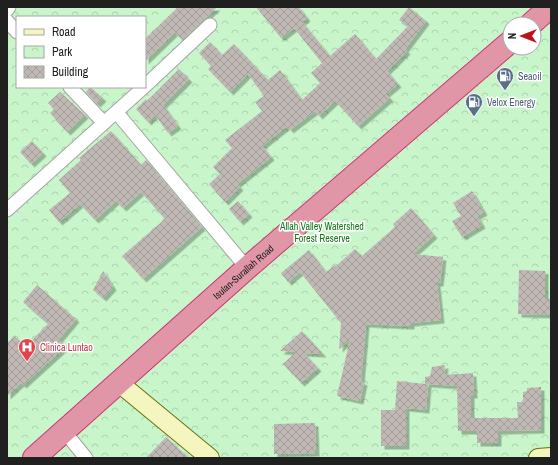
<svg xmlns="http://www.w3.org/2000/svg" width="558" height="465" viewBox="0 0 558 465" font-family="'Archivo Narrow',sans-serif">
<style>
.park{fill:url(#park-crowns);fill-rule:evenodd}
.building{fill:url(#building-cross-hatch);filter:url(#shadow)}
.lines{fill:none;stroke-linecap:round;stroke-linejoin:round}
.street-casing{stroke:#a4a4a4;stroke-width:15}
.secondary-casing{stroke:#6b700e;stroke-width:20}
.highway-casing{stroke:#cd3571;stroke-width:24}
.street{stroke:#fff;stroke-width:13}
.secondary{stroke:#f5f5c0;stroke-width:18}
.highway{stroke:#e096a7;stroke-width:22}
.labels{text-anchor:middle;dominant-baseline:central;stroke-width:3;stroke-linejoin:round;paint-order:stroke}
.service-label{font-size:10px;fill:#4e5e75;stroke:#fff;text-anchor:start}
.park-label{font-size:10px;fill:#157718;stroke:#fff}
.street-label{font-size:10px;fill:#202020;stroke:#fff}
.health-label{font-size:10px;fill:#be3a42;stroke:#fff;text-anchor:start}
</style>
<defs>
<pattern id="park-crowns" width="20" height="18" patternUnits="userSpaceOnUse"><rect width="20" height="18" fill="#c8f6ca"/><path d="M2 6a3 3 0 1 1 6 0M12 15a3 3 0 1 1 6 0" fill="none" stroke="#acd3ad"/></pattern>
<pattern id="building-cross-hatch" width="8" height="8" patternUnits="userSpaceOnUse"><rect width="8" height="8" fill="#c0b8b4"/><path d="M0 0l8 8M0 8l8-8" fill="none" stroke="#a59e9a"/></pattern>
<filter id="shadow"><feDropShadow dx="3.5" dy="3.5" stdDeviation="0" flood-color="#0004"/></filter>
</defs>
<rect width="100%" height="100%" fill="#f0ece7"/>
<path class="park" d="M 7,7 L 551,7 L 551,458 L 7,458 ZM 17,17 L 145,17 L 145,87 L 17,87 ZM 510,24 L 534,24 L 534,48 L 510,48 Z"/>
<path class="building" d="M 178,7 L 217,7 L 182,40 L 175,32 L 145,61 L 145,39 Z
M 256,7 L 299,7 L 307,18 L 302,22 L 330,56 L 355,34 L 376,59 L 408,26 L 399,20 L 409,7 L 426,21 L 405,49 L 407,51 L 387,71 L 398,84 L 386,94 L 390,98 L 358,126 L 335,101 L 319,116 L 315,111 L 290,130 L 287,126 L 262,146 L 271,157 L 237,184 L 240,187 L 225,202 L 209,184 L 220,174 L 213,167 L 232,148 L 225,140 L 262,111 L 255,102 L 264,96 L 248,74 L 230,92 L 208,69 L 211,66 L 199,53 L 210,42 L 222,55 L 234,44 L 268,80 L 280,70 L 302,100 L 320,83 L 311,73 L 322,63 L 294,28 L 281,38 Z
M 179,69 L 189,79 L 163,105 L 178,126 L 168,133 L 155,115 L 148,122 L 136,109 L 146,99 L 147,101 Z
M 90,87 L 103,98 L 97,104 L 86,92 Z
M 60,92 L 85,115 L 67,132 L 50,113 L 54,109 L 48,103 Z
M 111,131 L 141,165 L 146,160 L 202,227 L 143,279 L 122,256 L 165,219 L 141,192 L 123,208 L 116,201 L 95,220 L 80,204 L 59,222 L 49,210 L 70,193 L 59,180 L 81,160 L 79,158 Z
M 32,141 L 43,153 L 31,164 L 20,152 Z
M 472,191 L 484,212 L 477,216 L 482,225 L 462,237 L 452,221 L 461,216 L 453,203 Z
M 238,201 L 249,214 L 240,222 L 229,209 Z
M 411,208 L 434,235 L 413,254 L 443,257 L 440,283 L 437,283 L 441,320 L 411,323 L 411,326 L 366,324 L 361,381 L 364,382 L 360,401 L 337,396 L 350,339 L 339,349 L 341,323 L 300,272 L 288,282 L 281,273 L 309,250 L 326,272 L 335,265 L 336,266 L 355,249 L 362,256 L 395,227 L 393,224 Z
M 519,270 L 545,271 L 545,299 L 551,299 L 551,315 L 518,314 Z
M 103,271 L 113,287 L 103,298 L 93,290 Z
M 37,285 L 76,319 L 59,339 L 66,346 L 23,385 L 21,383 L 7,396 L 7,343 L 15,336 L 25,347 L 48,324 L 23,302 Z
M 302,331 L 323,354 L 304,353 L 318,368 L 301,383 L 283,364 L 296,352 L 280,351 Z
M 445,365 L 444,375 L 473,373 L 474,395 L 471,395 L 471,418 L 518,418 L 517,402 L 523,402 L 523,392 L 527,391 L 527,388 L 541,387 L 541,430 L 498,431 L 498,443 L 477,443 L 477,431 L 458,431 L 457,386 L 428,384 L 426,410 L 406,408 L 406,446 L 381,446 L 381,410 L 395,410 L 397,381 L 425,384 L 425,377 L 430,376 L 432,367 Z
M 315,423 L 316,453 L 274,454 L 274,424 Z
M 166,437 L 189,458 L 146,458 Z"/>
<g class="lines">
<defs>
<path id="street" d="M 7,10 L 9,7
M 7,21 L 17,32
M 145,86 L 210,25
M 70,87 L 104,123
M 117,113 L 247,268
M 7,210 L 144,87
M 64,431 L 86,458"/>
<path id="secondary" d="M 118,382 L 210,458
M 538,458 L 551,457"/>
<g id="highway">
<path d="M 531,24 L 550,7"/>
<path id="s1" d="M 34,458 L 247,268 L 510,42"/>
</g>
</defs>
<use href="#street" class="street-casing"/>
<use href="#secondary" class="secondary-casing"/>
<use href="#highway" class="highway-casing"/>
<use href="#street" class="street"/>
<use href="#secondary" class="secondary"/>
<use href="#highway" class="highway"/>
</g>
<defs>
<symbol id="fuel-pin" viewBox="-11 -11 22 30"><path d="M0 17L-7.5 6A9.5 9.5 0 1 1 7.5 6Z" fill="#5c6f8a" stroke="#fff"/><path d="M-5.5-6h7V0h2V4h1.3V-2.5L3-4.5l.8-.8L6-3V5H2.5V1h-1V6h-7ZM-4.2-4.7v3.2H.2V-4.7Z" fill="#fff"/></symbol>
<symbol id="hospital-pin" viewBox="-11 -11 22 30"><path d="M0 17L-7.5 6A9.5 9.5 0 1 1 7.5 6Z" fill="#e0444e" stroke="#fff"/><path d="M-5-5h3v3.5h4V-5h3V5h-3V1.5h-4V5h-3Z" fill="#fff"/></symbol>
</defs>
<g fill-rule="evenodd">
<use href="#fuel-pin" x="495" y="66" width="20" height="27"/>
<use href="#fuel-pin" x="464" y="92" width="20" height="27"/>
<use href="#hospital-pin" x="17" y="337" width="20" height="27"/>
</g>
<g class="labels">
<g class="service-label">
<text x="518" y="76">Seaoil</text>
<text x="487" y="102">Velox Energy</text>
</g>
<g class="park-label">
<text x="322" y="226">Allah Valley Watershed<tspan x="322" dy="12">Forest Reserve</tspan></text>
</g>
<g class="street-label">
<text stroke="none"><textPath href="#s1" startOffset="280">Isulan-Surallah Road</textPath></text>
</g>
<g class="health-label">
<text x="40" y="347">Clinica Luntao</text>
</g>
</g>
<rect width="558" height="465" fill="none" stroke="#202020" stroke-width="16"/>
<rect x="16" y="16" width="130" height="72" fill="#ffffff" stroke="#a6a6a6"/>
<rect x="24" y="29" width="20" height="6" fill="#f5f5c0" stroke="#a6a6a6"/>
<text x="52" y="36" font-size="12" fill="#202020">Road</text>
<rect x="24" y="46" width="20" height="12" fill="url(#park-crowns)" stroke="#a6a6a6"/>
<text x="52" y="56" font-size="12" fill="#202020">Park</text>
<rect x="24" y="66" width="20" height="12" fill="url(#building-cross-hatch)" stroke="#a6a6a6"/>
<text x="52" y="76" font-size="12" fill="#202020">Building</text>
<g transform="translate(522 36) rotate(270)"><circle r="19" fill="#ffffff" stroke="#a6a6a6"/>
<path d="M0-3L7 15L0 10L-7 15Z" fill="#c0101a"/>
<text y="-6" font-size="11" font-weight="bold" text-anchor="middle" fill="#202020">N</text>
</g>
</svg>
